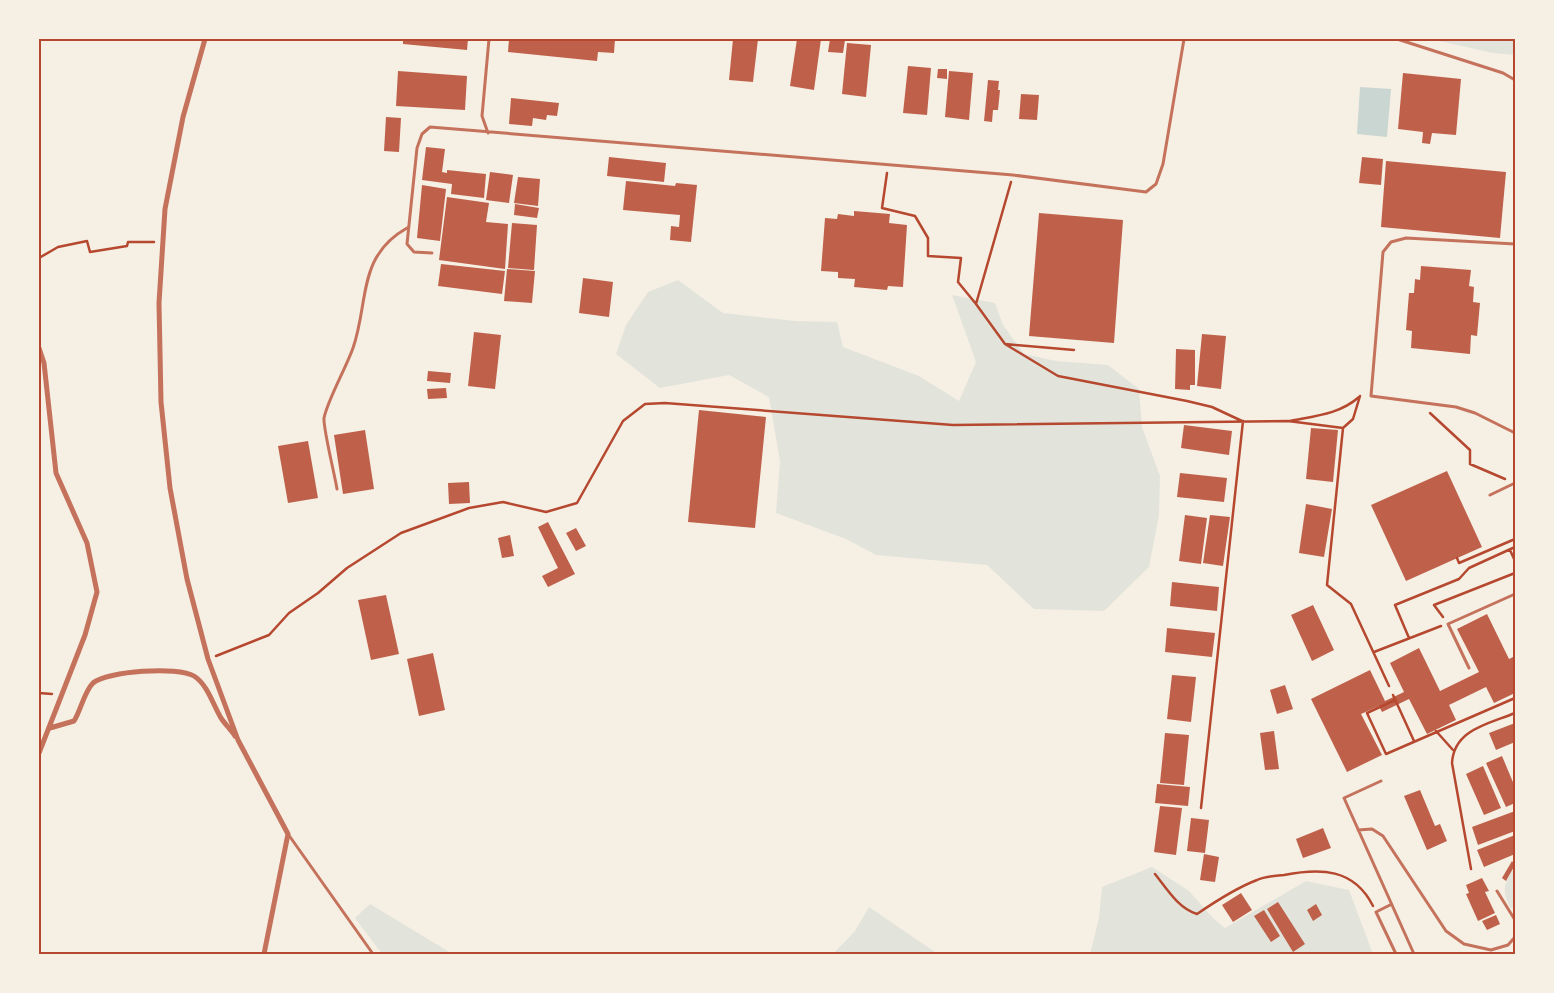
<svg xmlns="http://www.w3.org/2000/svg" width="1554" height="993" viewBox="0 0 1554 993" font-family="Rubik,sans-serif">
<style>
.green{fill:#e2e4dc}
.water{fill:#c9d6d2}
.building{fill:#bf614a}
.lines{fill:none;stroke-linecap:round;stroke-linejoin:round}
.path{stroke:#b5482f;stroke-width:2.5}
.service{stroke:#c5725c;stroke-width:3}
.minor{stroke:#c5725c;stroke-width:5}
.neatline{fill:none;stroke:#b5482f;stroke-width:2}
</style>
<rect width="100%" height="100%" fill="#f6efe4"/>
<path class="green" d="M 1430,39 L 1515,39 L 1515,55 L 1493,53 Z
M 678,280 L 723,313 L 795,321 L 837,322 L 843,347 L 919,376 L 959,401 L 976,362 L 952,295 L 995,303 L 1003,325 L 1024,354 L 1056,361 L 1108,365 L 1139,389 L 1142,427 L 1160,476 L 1159,515 L 1149,567 L 1104,611 L 1034,609 L 987,565 L 876,555 L 846,539 L 776,513 L 780,461 L 769,397 L 729,375 L 660,388 L 616,354 L 626,325 L 648,292 Z
M 1515,866 L 1515,909 L 1511,908 C 1500,890 1505,883 1515,866 Z
M 1152,867 L 1189,891 L 1214,919 L 1225,928 L 1306,881 L 1349,890 L 1373,954 L 1090,954 L 1099,918 L 1102,887 Z
M 370,904 L 446,950 L 450,954 L 382,954 L 355,918 Z
M 869,907 L 938,954 L 833,954 L 855,931 Z"/>
<path class="water" d="M 1360,87 L 1391,89 L 1387,137 L 1357,134 Z"/>
<path class="building" d="M 403,39 L 468,39 L 467,50 L 403,44 Z
M 509,39 L 615,39 L 614,53 L 598,52 L 597,61 L 508,52 Z
M 733,39 L 758,39 L 753,82 L 729,80 Z
M 797,39 L 821,39 L 814,90 L 790,86 Z
M 830,39 L 845,40 L 843,53 L 828,52 Z
M 847,43 L 871,45 L 866,97 L 842,94 Z
M 908,66 L 931,68 L 927,115 L 903,113 Z
M 938,69 L 947,69 L 947,79 L 937,78 Z
M 398,71 L 467,76 L 465,110 L 396,106 Z
M 949,71 L 973,73 L 969,120 L 945,117 Z
M 1403,73 L 1461,79 L 1456,135 L 1432,133 L 1430,144 L 1422,143 L 1423,132 L 1398,129 Z
M 988,80 L 999,81 L 998,90 L 1000,90 L 998,110 L 993,110 L 992,122 L 984,121 Z
M 1021,94 L 1039,95 L 1037,120 L 1019,119 Z
M 511,98 L 559,103 L 557,116 L 547,115 L 546,120 L 533,118 L 532,126 L 509,124 Z
M 386,117 L 401,118 L 399,152 L 384,151 Z
M 426,147 L 445,149 L 442,172 L 447,173 L 447,170 L 486,174 L 484,198 L 451,194 L 452,184 L 422,180 Z
M 609,157 L 666,163 L 664,182 L 607,176 Z
M 1362,157 L 1383,159 L 1381,185 L 1359,183 Z
M 1386,161 L 1506,172 L 1500,238 L 1381,227 Z
M 490,172 L 513,175 L 509,203 L 486,200 Z
M 518,177 L 540,179 L 538,206 L 514,203 Z
M 626,181 L 675,186 L 676,183 L 697,185 L 691,242 L 670,240 L 671,226 L 679,227 L 680,215 L 623,210 Z
M 422,185 L 446,189 L 440,241 L 417,238 Z
M 447,197 L 489,203 L 486,222 L 508,224 L 505,269 L 439,260 Z
M 515,204 L 539,208 L 537,218 L 514,215 Z
M 854,211 L 890,214 L 889,223 L 907,225 L 903,287 L 888,286 L 887,290 L 854,287 L 855,279 L 838,278 L 838,272 L 821,271 L 825,218 L 837,219 L 838,214 L 854,216 Z
M 1039,213 L 1123,220 L 1114,343 L 1029,336 Z
M 512,223 L 537,225 L 534,270 L 508,268 Z
M 441,264 L 505,271 L 502,294 L 438,286 Z
M 1421,266 L 1471,270 L 1469,286 L 1474,287 L 1473,302 L 1480,303 L 1477,336 L 1471,335 L 1470,354 L 1411,348 L 1412,331 L 1406,330 L 1409,293 L 1414,293 L 1415,279 L 1420,280 Z
M 507,269 L 535,271 L 532,303 L 504,301 Z
M 583,278 L 613,282 L 609,317 L 579,313 Z
M 474,332 L 501,335 L 495,389 L 468,386 Z
M 1202,334 L 1226,336 L 1221,389 L 1197,386 Z
M 1176,349 L 1195,350 L 1195,385 L 1190,385 L 1190,390 L 1175,389 Z
M 428,371 L 451,373 L 450,383 L 427,381 Z
M 446,388 L 447,398 L 428,399 L 427,389 Z
M 699,410 L 766,417 L 755,528 L 688,522 Z
M 1184,425 L 1232,431 L 1229,455 L 1181,448 Z
M 1311,428 L 1338,430 L 1333,482 L 1306,479 Z
M 365,430 L 374,489 L 343,494 L 334,435 Z
M 308,441 L 318,498 L 288,503 L 278,446 Z
M 1447,471 L 1482,547 L 1406,581 L 1371,505 Z
M 1180,473 L 1227,478 L 1224,502 L 1177,497 Z
M 469,482 L 470,503 L 449,504 L 448,483 Z
M 1306,504 L 1332,509 L 1324,557 L 1299,553 Z
M 1185,515 L 1207,518 L 1201,564 L 1179,561 Z
M 1210,515 L 1230,517 L 1223,566 L 1203,563 Z
M 548,522 L 575,574 L 548,587 L 542,576 L 558,568 L 538,527 Z
M 576,528 L 586,546 L 576,551 L 566,533 Z
M 510,535 L 514,556 L 502,558 L 498,538 Z
M 1172,582 L 1219,587 L 1217,611 L 1170,606 Z
M 386,595 L 399,654 L 371,660 L 358,600 Z
M 1313,605 L 1334,650 L 1312,661 L 1291,615 Z
M 1487,614 L 1509,659 L 1515,656 L 1515,693 L 1494,703 L 1486,687 L 1449,705 L 1456,720 L 1427,734 L 1409,699 L 1382,712 L 1379,706 L 1361,714 L 1382,755 L 1347,772 L 1311,699 L 1370,670 L 1385,701 L 1404,692 L 1390,663 L 1419,648 L 1440,691 L 1479,672 L 1457,629 Z
M 1167,628 L 1215,633 L 1212,657 L 1165,652 Z
M 433,653 L 445,710 L 419,716 L 407,659 Z
M 1172,675 L 1196,677 L 1191,722 L 1167,719 Z
M 1285,685 L 1293,709 L 1277,714 L 1270,690 Z
M 1515,723 L 1515,742 L 1496,750 L 1489,733 Z
M 1274,731 L 1279,769 L 1265,770 L 1260,733 Z
M 1165,733 L 1189,735 L 1184,785 L 1160,783 Z
M 1502,756 L 1515,787 L 1515,803 L 1506,807 L 1486,763 Z
M 1483,766 L 1501,808 L 1484,815 L 1466,774 Z
M 1157,784 L 1190,787 L 1188,806 L 1155,803 Z
M 1420,790 L 1435,826 L 1440,824 L 1447,841 L 1427,850 L 1404,796 Z
M 1160,806 L 1182,808 L 1176,855 L 1154,852 Z
M 1515,811 L 1515,831 L 1478,845 L 1472,827 Z
M 1191,818 L 1209,820 L 1205,853 L 1187,851 Z
M 1323,828 L 1331,848 L 1303,858 L 1296,839 Z
M 1515,835 L 1515,854 L 1484,867 L 1477,850 Z
M 1204,854 L 1219,857 L 1215,882 L 1200,880 Z
M 1512,861 L 1515,865 L 1506,881 L 1502,878 Z
M 1482,878 L 1489,891 L 1485,892 L 1495,913 L 1478,921 L 1466,894 L 1469,893 L 1466,885 Z
M 1241,893 L 1252,910 L 1233,922 L 1222,905 Z
M 1278,902 L 1305,944 L 1293,952 L 1267,909 Z
M 1316,904 L 1322,915 L 1313,921 L 1307,910 Z
M 1264,910 L 1280,936 L 1271,942 L 1254,916 Z
M 1496,915 L 1500,924 L 1487,930 L 1482,921 Z"/>
<g class="lines">
<path class="path" d="M 887,173 L 882,208 L 915,216 L 928,238 L 928,256 L 961,258 L 958,282 L 976,304
M 1011,182 L 976,304 L 1005,344 L 1074,350
M 39,258 L 58,247 L 87,241 L 90,252 L 127,246 L 128,242 L 154,242
M 1005,344 L 1058,376 L 1187,401 L 1212,407 L 1242,421
M 1430,413 L 1470,450 L 1470,464 L 1505,479
M 1290,421 C 1315,416 1340,414 1359,397
M 1343,428 L 1327,585 L 1351,604 L 1389,686
M 1510,550 L 1515,561
M 1457,558 L 1459,563 L 1515,539
M 1443,617 L 1434,605 L 1515,573
M 1409,638 L 1395,605 L 1459,579 L 1469,568 L 1515,547
M 1374,652 L 1441,626
M 216,656 L 269,635 L 289,613 L 318,593 L 347,568 L 401,533 L 469,508 L 503,502 L 546,512 L 577,503 L 623,421 L 645,404 L 665,403 L 953,425 L 1288,421 L 1343,428 L 1353,419 L 1360,396
M 39,693 L 52,694
M 1393,695 L 1414,741
M 1395,700 L 1367,713 L 1386,754 L 1515,698
M 1436,731 L 1453,750
M 1201,808 L 1243,421
M 1471,869 L 1452,763 C 1454,729 1489,724 1515,713
M 1155,874 C 1167,889 1178,908 1197,914 C 1216,901 1236,888 1257,880 C 1265,876 1275,876 1284,875 C 1320,868 1354,868 1373,906"/>
<path class="service" d="M 1397,39 L 1503,73 L 1515,80
M 488,133 L 482,116 L 489,39
M 1515,244 L 1406,238 L 1391,242 L 1383,252 L 1371,396 L 1456,407 L 1475,413 L 1515,433
M 432,253 L 414,252 L 407,244 L 417,148 L 422,134 L 430,127 L 1013,175 L 1146,192 L 1156,184 L 1163,164 L 1184,39
M 337,489 C 335,476 323,428 324,418 C 328,399 346,368 353,348 C 369,302 357,256 407,228
M 1490,495 L 1515,483
M 1469,668 L 1448,624 L 1515,594
M 1381,781 L 1344,798 L 1414,954
M 1358,830 L 1372,829 L 1383,836 L 1446,931 L 1464,944 L 1491,950 L 1508,945 L 1515,937
M 288,834 L 373,954
M 1497,891 L 1515,920
M 1390,905 L 1376,912 L 1396,954"/>
<path class="minor" d="M 205,39 L 183,117 L 165,209 L 159,303 L 161,402 L 170,488 L 187,579 L 208,659 L 238,740 L 288,834 L 264,954
M 39,348 L 44,363 L 56,473 L 87,543 L 97,592 L 85,635 L 39,753
M 50,728 L 74,721 C 81,710 84,692 93,683 C 107,671 178,666 194,676 C 208,685 213,705 221,718 C 225,724 231,730 235,736"/>
</g>
<rect width="1554" height="993" fill="none" stroke="#f6efe4" stroke-width="80"/>
<rect x="40" y="40" width="1474" height="913" class="neatline"/>
</svg>
